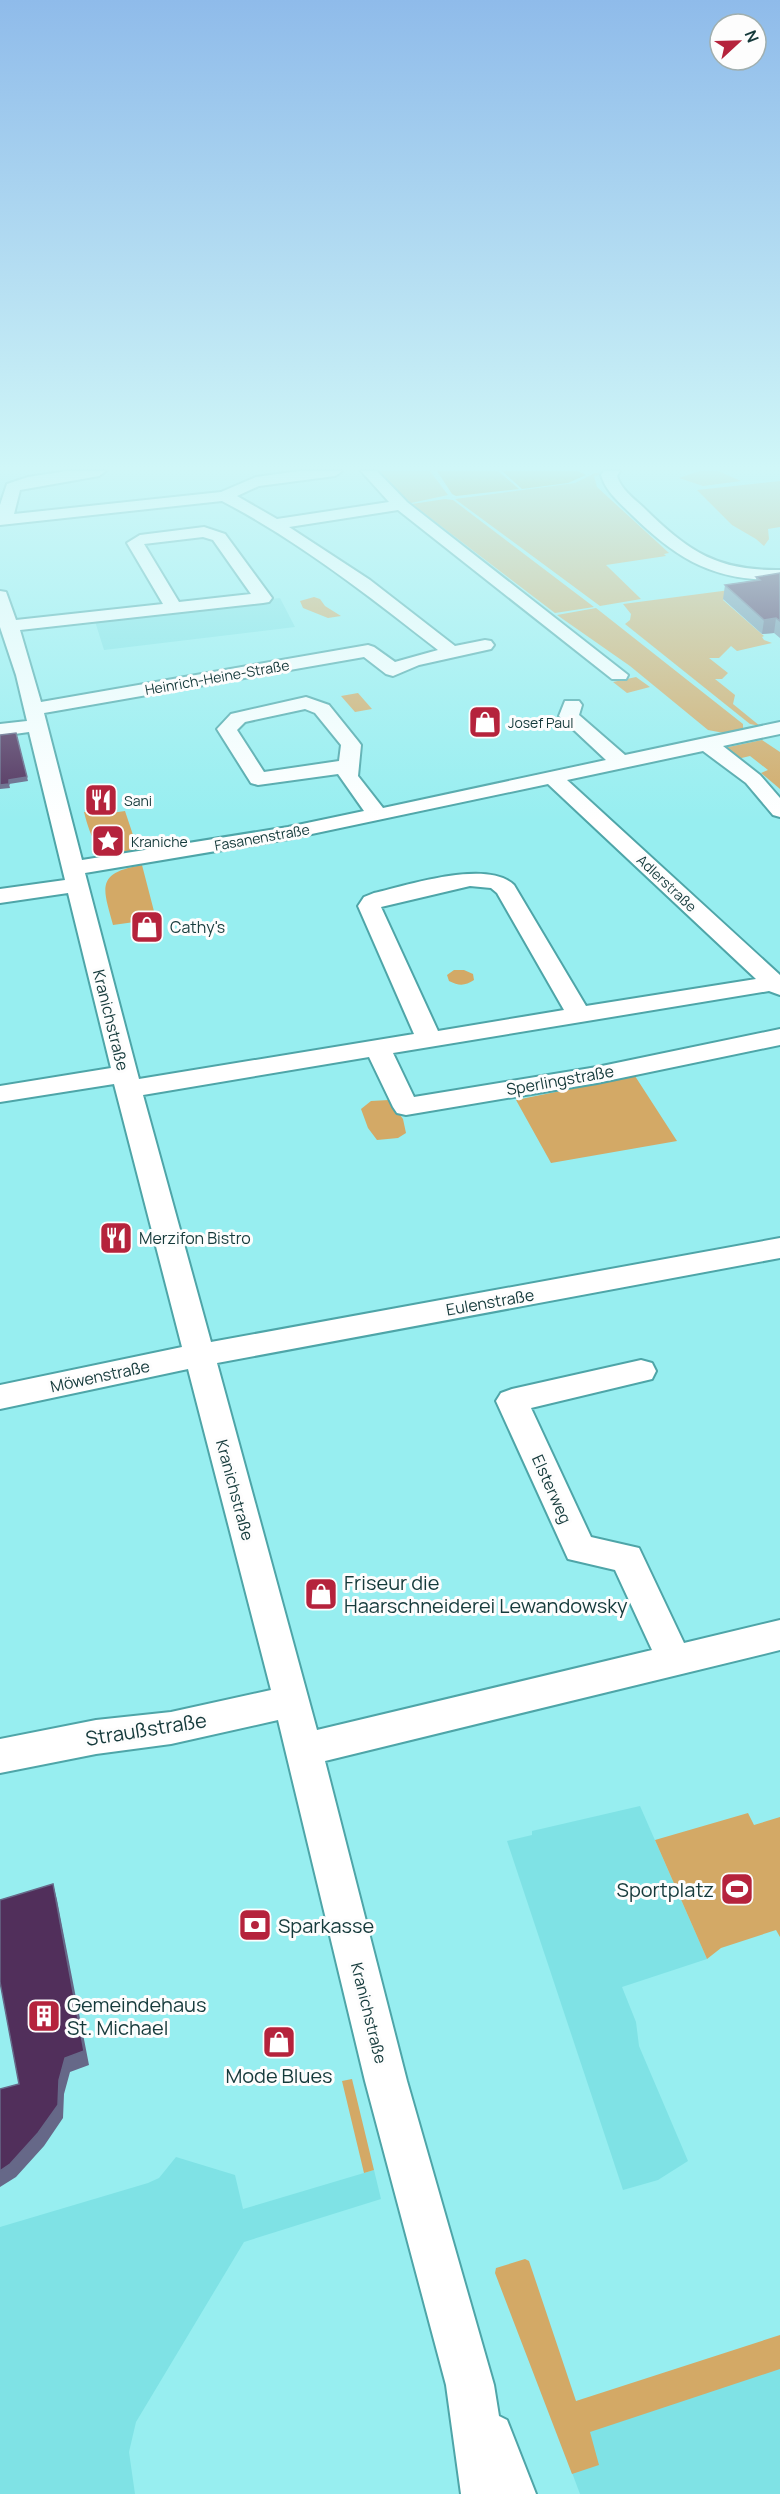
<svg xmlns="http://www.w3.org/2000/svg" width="780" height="2494" viewBox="0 0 780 2494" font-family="Manrope,sans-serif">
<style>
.built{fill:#7fe2e5}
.green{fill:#d3a966}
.forest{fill:#c89230}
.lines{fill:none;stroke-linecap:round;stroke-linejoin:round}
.street-casing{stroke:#4ea5a8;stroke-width:4}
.street{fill:#fff;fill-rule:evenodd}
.wall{fill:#748ea6}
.shaded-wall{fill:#666888}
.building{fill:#512f5b;stroke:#666888;stroke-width:1.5}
.labels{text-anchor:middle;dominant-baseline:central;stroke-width:6;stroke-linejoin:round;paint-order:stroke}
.far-street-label{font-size:14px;fill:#153a3b;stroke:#fdfdfd}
.far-poi-label{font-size:14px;fill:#153a3b;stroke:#fdfdfd;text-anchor:start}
.poi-label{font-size:16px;fill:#153a3b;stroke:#fdfdfd;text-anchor:start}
.street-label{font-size:16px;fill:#153a3b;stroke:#fdfdfd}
.near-poi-label{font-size:20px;fill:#153a3b;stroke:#fdfdfd;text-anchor:start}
.near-street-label{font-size:20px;fill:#153a3b;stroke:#fdfdfd}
</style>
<rect width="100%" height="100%" fill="#97eef0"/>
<path class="built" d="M 280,598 L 295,627 L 104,650 L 94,618 Z
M 640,1806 L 707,1959 L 622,1987 L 636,2022 L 639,2046 L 688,2161 L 658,2180 L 623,2190 L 507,1841 L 532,1835 L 532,1831 Z
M 176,2157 L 235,2175 L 243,2209 L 374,2170 L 381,2199 L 244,2242 L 136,2422 L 129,2452 L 135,2494 L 0,2494 L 0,2227 L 148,2183 L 159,2178 Z
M 780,2364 L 780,2494 L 580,2494 L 559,2438 Z"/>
<path class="green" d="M 376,471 L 430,471 L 448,495 L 411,503 Z
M 700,471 L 718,471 L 741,481 L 703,486 L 679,478 Z
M 595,473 L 604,474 L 594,476 L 597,487 L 669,553 L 664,554 L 666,556 L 606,565 L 641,599 L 600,606 L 455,499 L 575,483 Z
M 780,481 L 780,527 L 768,529 L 769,539 L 764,546 L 756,539 L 732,525 L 697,490 Z
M 445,499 L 453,500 L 594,607 L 555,613 L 412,504 Z
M 730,590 L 723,600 L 764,636 L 762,637 L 764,640 L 772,643 L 737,651 L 731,646 L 719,658 L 709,658 L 728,673 L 722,679 L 715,679 L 735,695 L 733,704 L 760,726 L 750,724 L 625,624 L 630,620 L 631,614 L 623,604 Z
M 314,597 L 320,599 L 325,606 L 341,616 L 328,618 L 303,608 L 300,601 Z
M 596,608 L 743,724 L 743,729 L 724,733 L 708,730 L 630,666 L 557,615 Z
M 636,677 L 650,687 L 627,693 L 613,682 Z
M 358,693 L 372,709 L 355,712 L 341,696 Z
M 762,740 L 780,752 L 780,789 L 761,773 L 768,770 L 750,756 L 733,760 L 719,749 Z
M 102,810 L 104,814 L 125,811 L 138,850 C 99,855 93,847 84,812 Z
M 142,865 L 156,919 L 113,925 C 103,888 95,873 142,865 Z
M 454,970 L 464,970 L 473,974 L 474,980 C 465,986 459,986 449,981 L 447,975 Z
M 635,1076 L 677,1141 L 551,1163 L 516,1100 Z
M 389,1100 L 403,1119 L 406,1133 L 398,1138 L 377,1140 L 368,1128 L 361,1109 L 371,1101 Z
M 748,1813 L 754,1825 L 780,1817 L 780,1937 L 776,1930 L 721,1948 L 707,1959 L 655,1840 Z
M 352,2079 L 374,2170 L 364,2173 L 342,2081 Z
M 525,2259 L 529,2261 L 576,2401 L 780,2335 L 780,2369 L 590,2432 L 599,2465 L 572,2474 L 495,2273 L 496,2268 Z"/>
<path class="forest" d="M 437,471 L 498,471 L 519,489 L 456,496 L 452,494 Z
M 502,471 L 578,471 L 586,475 L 568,483 L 522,489 Z"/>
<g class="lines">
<defs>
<path id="street" d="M 67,471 L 106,471 L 99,476 L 20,490 L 14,514 L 221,492 L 256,477 L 299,471 L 342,471 L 335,476 L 259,486 L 237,496 L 277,519 L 389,502 L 361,471 L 377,471 L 407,502 L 628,675 L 626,679 L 612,679 L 398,510 L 289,527 L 370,580 L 455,646 L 485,640 L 491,641 L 494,645 L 491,649 L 419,665 L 393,676 L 386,674 L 364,657 L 44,713 L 82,860 L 288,827 L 364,811 L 338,774 L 258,785 L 251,783 L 217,729 L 231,714 L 306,697 L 329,705 L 358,741 L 361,745 L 358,776 L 383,808 L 606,760 L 559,716 L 565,701 L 579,701 L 582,705 L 579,715 L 625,755 L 780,722 L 780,734 L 723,746 L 760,775 L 780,798 L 780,817 L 773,815 L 746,783 L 703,751 L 567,780 L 780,975 L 780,995 L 769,991 L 393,1053 L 414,1097 L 597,1067 L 780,1029 L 780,1045 L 597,1083 L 406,1115 L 397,1113 L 393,1107 L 369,1057 L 143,1095 L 211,1342 L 780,1238 L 780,1258 L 217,1363 L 317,1730 L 652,1650 L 615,1570 L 568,1559 L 496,1401 L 501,1393 L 512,1389 L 641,1360 L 652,1363 L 656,1371 L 652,1379 L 531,1408 L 591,1537 L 639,1548 L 684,1643 L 780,1620 L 780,1650 L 325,1761 L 407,2081 L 494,2385 L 499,2416 L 507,2420 L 536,2494 L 461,2494 L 446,2385 L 365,2081 L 278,1720 L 171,1744 L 96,1754 L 0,1773 L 0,1739 L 96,1720 L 171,1712 L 271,1690 L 188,1369 L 0,1409 L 0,1385 L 182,1347 L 114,1084 L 0,1102 L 0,1086 L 111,1068 L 68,893 L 0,903 L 0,889 L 65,880 L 29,732 L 0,736 L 0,724 L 27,721 L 16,675 L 0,627 L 0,591 L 6,592 L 16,620 L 163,604 L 127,543 L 140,535 L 204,527 L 225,534 L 272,598 L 269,602 L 263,603 L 20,630 L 41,702 L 368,645 L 374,647 L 395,662 L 438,650 C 369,596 299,541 222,501 L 0,525 L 0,505 L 7,484 L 28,477 ZM 203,537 L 213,540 L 251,594 L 179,602 L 144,544 ZM 305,709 L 315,713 L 341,745 L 339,761 L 264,772 L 237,730 L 245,722 ZM 548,784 L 756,979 L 586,1006 L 514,885 C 488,859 408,885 374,893 L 364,897 L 358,906 L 414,1034 L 139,1079 L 85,873 L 288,839 ZM 470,886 L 491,888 L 497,893 L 564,1010 L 438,1031 L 381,907 Z
M 604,471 L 620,471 L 617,476 C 621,489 633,498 643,507 C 688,551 716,571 780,570 L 780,580 C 714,581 678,560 632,515 C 619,502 606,492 601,475 Z"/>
</defs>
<use href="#street" class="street-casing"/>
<use href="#street" class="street"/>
</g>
<path class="wall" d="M 780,573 L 780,638 L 774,633 L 762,634 L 723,599 L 725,585 L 756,580 L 756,577 Z"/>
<path class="shaded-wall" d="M 776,618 L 774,633 L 762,634 L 764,620 Z
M 27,777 L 28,781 L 9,784 L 9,780 Z
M 9,784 L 10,788 L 0,789 L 0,785 Z
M 53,1884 L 57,1900 L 89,2065 L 70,2072 L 64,2094 L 63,2118 L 44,2146 L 16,2177 L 0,2187 L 0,2171 L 10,2164 Z"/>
<path class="building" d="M 780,573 L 780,621 L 776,618 L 764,620 L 725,585 L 760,580 L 756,577 Z
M 16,733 L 27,777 L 9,780 L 9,784 L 0,785 L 0,735 Z
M 53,1884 L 84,2051 L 65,2058 L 59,2080 L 58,2105 L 38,2133 L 10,2164 L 0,2171 L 0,2089 L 19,2084 L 0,1982 L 0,1900 Z"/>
<linearGradient id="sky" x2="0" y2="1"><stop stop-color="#8fbbea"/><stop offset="0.57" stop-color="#d0f7f8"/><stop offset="1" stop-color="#d0f7f8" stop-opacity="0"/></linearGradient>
<rect width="780" height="821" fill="url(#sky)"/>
<defs>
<symbol id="shop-square" viewBox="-11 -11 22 22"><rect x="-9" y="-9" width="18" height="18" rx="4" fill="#b5233c" stroke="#fdfdfd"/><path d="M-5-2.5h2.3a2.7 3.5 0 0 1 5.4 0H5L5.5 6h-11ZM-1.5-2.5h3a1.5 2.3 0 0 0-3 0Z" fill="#fff"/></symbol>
<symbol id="restaurant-square" viewBox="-11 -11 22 22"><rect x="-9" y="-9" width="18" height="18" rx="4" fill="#b5233c" stroke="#fdfdfd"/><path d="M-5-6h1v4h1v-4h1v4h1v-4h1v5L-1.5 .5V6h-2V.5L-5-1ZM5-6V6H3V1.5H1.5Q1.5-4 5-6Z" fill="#fff"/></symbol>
<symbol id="sight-square" viewBox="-11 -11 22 22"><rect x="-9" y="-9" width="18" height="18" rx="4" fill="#b5233c" stroke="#fdfdfd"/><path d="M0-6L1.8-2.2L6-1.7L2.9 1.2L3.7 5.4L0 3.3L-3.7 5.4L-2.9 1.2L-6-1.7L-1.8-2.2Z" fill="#fff"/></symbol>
<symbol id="stadium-square" viewBox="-11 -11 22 22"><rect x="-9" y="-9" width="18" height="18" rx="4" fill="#b5233c" stroke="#fdfdfd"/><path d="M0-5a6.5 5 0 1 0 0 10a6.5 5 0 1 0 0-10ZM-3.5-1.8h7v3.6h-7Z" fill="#fff"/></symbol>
<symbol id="bank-square" viewBox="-11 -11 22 22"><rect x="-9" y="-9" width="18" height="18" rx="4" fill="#b5233c" stroke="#fdfdfd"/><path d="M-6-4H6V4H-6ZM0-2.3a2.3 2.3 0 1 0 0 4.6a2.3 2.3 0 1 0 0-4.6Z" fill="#fff"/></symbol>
<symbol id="building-square" viewBox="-11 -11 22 22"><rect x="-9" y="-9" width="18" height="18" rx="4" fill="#b5233c" stroke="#fdfdfd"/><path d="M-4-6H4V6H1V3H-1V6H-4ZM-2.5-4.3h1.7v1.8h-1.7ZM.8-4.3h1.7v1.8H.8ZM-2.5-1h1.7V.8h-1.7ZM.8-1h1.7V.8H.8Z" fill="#fff"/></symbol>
</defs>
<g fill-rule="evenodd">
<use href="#shop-square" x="466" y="703" width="38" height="38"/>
<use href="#restaurant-square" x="82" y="781" width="38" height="38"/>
<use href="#sight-square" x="89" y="822" width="38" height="38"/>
<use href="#shop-square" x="128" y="908" width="38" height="38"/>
<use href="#restaurant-square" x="97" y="1219" width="38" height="38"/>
<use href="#shop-square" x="302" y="1575" width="38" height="38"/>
<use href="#stadium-square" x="718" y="1870" width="38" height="38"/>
<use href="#bank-square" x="236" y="1906" width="38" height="38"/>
<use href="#building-square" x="25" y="1997" width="38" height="38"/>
<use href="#shop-square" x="260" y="2023" width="38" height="38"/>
</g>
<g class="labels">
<g class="far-street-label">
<text transform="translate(217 677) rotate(-10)">Heinrich-Heine-Straße</text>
<text transform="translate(262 837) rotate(-10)">Fasanenstraße</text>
<text transform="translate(667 883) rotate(43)">Adlerstraße</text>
</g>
<g class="far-poi-label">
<text x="508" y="722">Josef Paul</text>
<text x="124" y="800">Sani</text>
<text x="131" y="841">Kraniche</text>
</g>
<g class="poi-label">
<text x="170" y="927">Cathy's</text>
<text x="139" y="1238">Merzifon Bistro</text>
</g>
<g class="street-label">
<text transform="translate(111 1020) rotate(76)">Kranichstraße</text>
<text transform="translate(560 1080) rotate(-10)">Sperlingstraße</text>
<text transform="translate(490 1302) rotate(-10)">Eulenstraße</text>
<text transform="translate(100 1376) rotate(-12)">Möwenstraße</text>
<text transform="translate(552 1489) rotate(66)">Elsterweg</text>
<text transform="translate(235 1490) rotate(75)">Kranichstraße</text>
<text transform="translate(369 2013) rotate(76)">Kranichstraße</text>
</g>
<g class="near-poi-label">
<text x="344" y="1582">Friseur die<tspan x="344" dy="23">Haarschneiderei Lewandowsky</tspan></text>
<text x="714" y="1889" text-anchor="end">Sportplatz</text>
<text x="278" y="1925">Sparkasse</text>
<text x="67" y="2004">Gemeindehaus<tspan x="67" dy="23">St. Michael</tspan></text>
<text x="279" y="2075" text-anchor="middle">Mode Blues</text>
</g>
<g class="near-street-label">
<text transform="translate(146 1729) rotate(-9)">Straußstraße</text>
</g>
</g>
<g transform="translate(738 42) rotate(68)"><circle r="28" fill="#fdfdfd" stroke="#a0afaf" stroke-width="1.5"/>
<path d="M0-4.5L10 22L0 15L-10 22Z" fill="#b5233c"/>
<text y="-9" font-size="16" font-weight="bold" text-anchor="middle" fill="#153a3b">N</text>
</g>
</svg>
